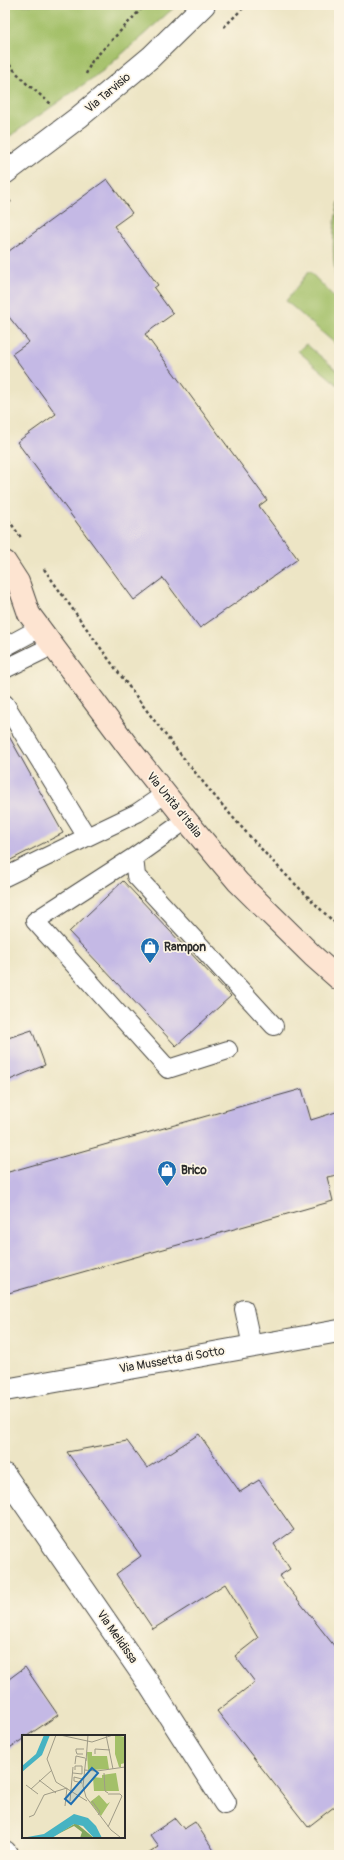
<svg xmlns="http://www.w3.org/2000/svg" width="344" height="1860" viewBox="0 0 344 1860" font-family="Pangolin,sans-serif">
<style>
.green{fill:#a3c068;stroke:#67764a}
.building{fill:#c4b9e5}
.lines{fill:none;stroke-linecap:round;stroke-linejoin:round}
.lane-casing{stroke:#484742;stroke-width:20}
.street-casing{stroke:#484742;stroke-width:24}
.secondary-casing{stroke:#484742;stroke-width:24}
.path{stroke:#484742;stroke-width:2.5;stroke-dasharray:3 3;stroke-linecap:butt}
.lane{stroke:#fff;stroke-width:18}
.street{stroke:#fff;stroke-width:22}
.secondary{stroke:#fde4d1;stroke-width:22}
.labels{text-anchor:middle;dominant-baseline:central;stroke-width:3.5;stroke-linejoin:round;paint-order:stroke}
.street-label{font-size:12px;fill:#2b2b2b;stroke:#fcf5e5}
.poi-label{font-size:12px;font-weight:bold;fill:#2b2b2b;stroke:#fcf5e5;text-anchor:start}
.inset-road{fill:none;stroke:#9f9b87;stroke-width:1}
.view{fill:#1f6fb2;fill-opacity:0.15;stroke:#1f6fb2;stroke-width:2}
.inset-edge{fill:none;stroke:#2b2b2b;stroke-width:2}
</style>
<rect width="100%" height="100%" fill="#fcf5e5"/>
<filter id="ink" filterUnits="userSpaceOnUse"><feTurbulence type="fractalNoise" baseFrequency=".025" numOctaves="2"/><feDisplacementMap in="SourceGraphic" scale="8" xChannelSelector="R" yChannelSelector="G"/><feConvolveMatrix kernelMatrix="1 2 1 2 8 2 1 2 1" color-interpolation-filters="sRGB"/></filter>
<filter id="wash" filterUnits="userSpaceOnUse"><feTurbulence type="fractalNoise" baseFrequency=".012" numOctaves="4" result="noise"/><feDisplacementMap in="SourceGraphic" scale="16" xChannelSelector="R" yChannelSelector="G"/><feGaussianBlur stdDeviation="0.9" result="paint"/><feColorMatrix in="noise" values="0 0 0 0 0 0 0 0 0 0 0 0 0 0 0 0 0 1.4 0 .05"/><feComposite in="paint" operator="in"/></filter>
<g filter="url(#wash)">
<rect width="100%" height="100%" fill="#ede5c5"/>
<path class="green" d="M 5,5 L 177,5 L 104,70 L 10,136 L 5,129 Z
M 339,202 L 339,300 C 333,266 330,236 339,202 Z
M 309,271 L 339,302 L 339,347 L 286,301 Z
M 306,344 L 339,372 L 339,386 L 298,351 Z"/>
<g id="blocks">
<path class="building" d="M 107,179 L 132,213 L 114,226 L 158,285 L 154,288 L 173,314 L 145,334 L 267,500 L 259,506 L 298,559 L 200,628 L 163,578 L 134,600 L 17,442 L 56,414 L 12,354 L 29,342 L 5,312 L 5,254 Z
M 5,729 L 63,833 L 5,863 Z
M 123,881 L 231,996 L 176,1046 L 69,932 Z
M 32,1030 L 45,1065 L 5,1082 L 5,1039 Z
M 302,1089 L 311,1120 L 339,1111 L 339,1175 L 327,1177 L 333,1201 L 5,1294 L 5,1173 Z
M 199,1434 L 240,1492 L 259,1480 L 294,1530 L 274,1544 L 290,1569 L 279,1576 L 339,1652 L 339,1803 L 308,1827 L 217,1711 L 255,1682 L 235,1656 L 258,1638 L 225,1584 L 153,1629 L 116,1574 L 141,1556 L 67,1452 L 127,1441 L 147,1468 Z
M 25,1667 L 58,1715 L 27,1736 L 23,1736 L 23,1739 L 5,1751 L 5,1682 Z
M 175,1818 L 184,1829 L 195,1822 L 217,1855 L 146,1855 L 159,1847 L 150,1835 Z"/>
</g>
</g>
<g filter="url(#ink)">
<use href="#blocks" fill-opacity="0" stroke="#484742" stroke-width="1"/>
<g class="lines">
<defs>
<path id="lane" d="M 5,647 L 40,628
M 5,669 L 52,646
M 5,704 L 87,837 L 137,813 L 165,794
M 186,820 L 134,857 L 35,921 L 168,1069 L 228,1050
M 134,857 L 136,876 L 274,1026
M 5,877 L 87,837
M 244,1309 L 252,1346"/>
<path id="street" d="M 5,173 L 79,117 L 151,57 L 204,5
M 5,1390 L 339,1331
M 5,1475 L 145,1678 L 225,1803
M 5,1852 L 7,1855"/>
<path id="secondary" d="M 5,562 L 18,582 L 29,614 L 129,748 L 186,820 L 238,882 L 313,956 L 339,979"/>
</defs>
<use href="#lane" class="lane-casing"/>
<use href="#street" class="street-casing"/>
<use href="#secondary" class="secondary-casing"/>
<path class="path" d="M 224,27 L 246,5
M 5,60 L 26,83 L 51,104
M 86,74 L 92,61 L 145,5
M 5,205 L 11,201
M 5,515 L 22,539
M 44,569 C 122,678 196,784 291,880 C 307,895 322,912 339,926"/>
<use href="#lane" class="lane"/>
<use href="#street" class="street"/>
<use href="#secondary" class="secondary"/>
</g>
</g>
<defs>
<symbol id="shop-pin" viewBox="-11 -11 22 30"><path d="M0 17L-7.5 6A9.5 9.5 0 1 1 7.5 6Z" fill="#1f6fb2" stroke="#fcf5e5"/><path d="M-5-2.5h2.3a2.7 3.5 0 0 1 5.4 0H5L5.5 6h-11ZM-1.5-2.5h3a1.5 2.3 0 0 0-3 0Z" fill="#fff"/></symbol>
</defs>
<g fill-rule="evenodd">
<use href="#shop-pin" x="139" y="936" width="22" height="30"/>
<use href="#shop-pin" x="156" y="1159" width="22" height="30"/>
</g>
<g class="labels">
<g class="street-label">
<text transform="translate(108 93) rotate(-40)">Via Tarvisio</text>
<text transform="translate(174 805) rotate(51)">Via Unità d'Italia</text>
<text transform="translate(172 1360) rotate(-10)">Via Mussetta di Sotto</text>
<text transform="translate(117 1637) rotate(55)">Via Melidissa</text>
</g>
<g class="poi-label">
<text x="164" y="947">Rampon</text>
<text x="181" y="1170">Brico</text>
</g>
</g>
<g transform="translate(22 1735)">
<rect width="103" height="103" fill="#ede5c5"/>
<path d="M 93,0 L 103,2 L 103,28 L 99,29 L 99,32 L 97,32 L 93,19 ZM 65,17 L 70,17 L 70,21 L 85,21 L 87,34 L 90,34 L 66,35 ZM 94,38 L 97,56 L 72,56 L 71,42 L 80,43 L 80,40 ZM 77,60 L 85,69 L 88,67 L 79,81 L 68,67 Z" fill="#a3c068"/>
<path d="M 54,88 L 72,103 L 58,103 L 60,97 L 52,91 L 28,103 Z" fill="#82a65c"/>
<path d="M 22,0 L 28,0 L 20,20 L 0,37 L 0,31 L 14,19 ZM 52,79 L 66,83 L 74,91 L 80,103 L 72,103 L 61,91 L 52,89 L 30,103 L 0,103 L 22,99 Z" fill="#46b3c2"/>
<path class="inset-road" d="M 34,0 L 25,24 L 34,47 L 65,66M 38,0 L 70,7 L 91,0M 84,0 L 91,34M 61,19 L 55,19 L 54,16 L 54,14 L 62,14M 73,19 L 73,14 L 88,15M 64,23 L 61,51 L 64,62 L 89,95 L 98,102M 64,26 L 66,0M 53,29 L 54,21 L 63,23M 62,35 L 75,36 L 103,32M 51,38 L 60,39 L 60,31 L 53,31 L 53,35M 82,38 L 83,56 L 86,58M 17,45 L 34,58M 60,48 L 52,46 L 52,42 L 60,44M 4,50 L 16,59M 9,54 L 30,35M 86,59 L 98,59 L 100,61 L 86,92M 48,66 L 51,32M 70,66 L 78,77 L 76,80M 43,71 L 45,53M 7,82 L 12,80 L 22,60 L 45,53"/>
<path class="view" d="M 70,33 L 76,38 L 49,69 L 43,64 Z"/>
<rect width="103" height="103" class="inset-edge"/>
</g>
<rect width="344" height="1860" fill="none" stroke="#fcf5e5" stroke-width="20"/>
</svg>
